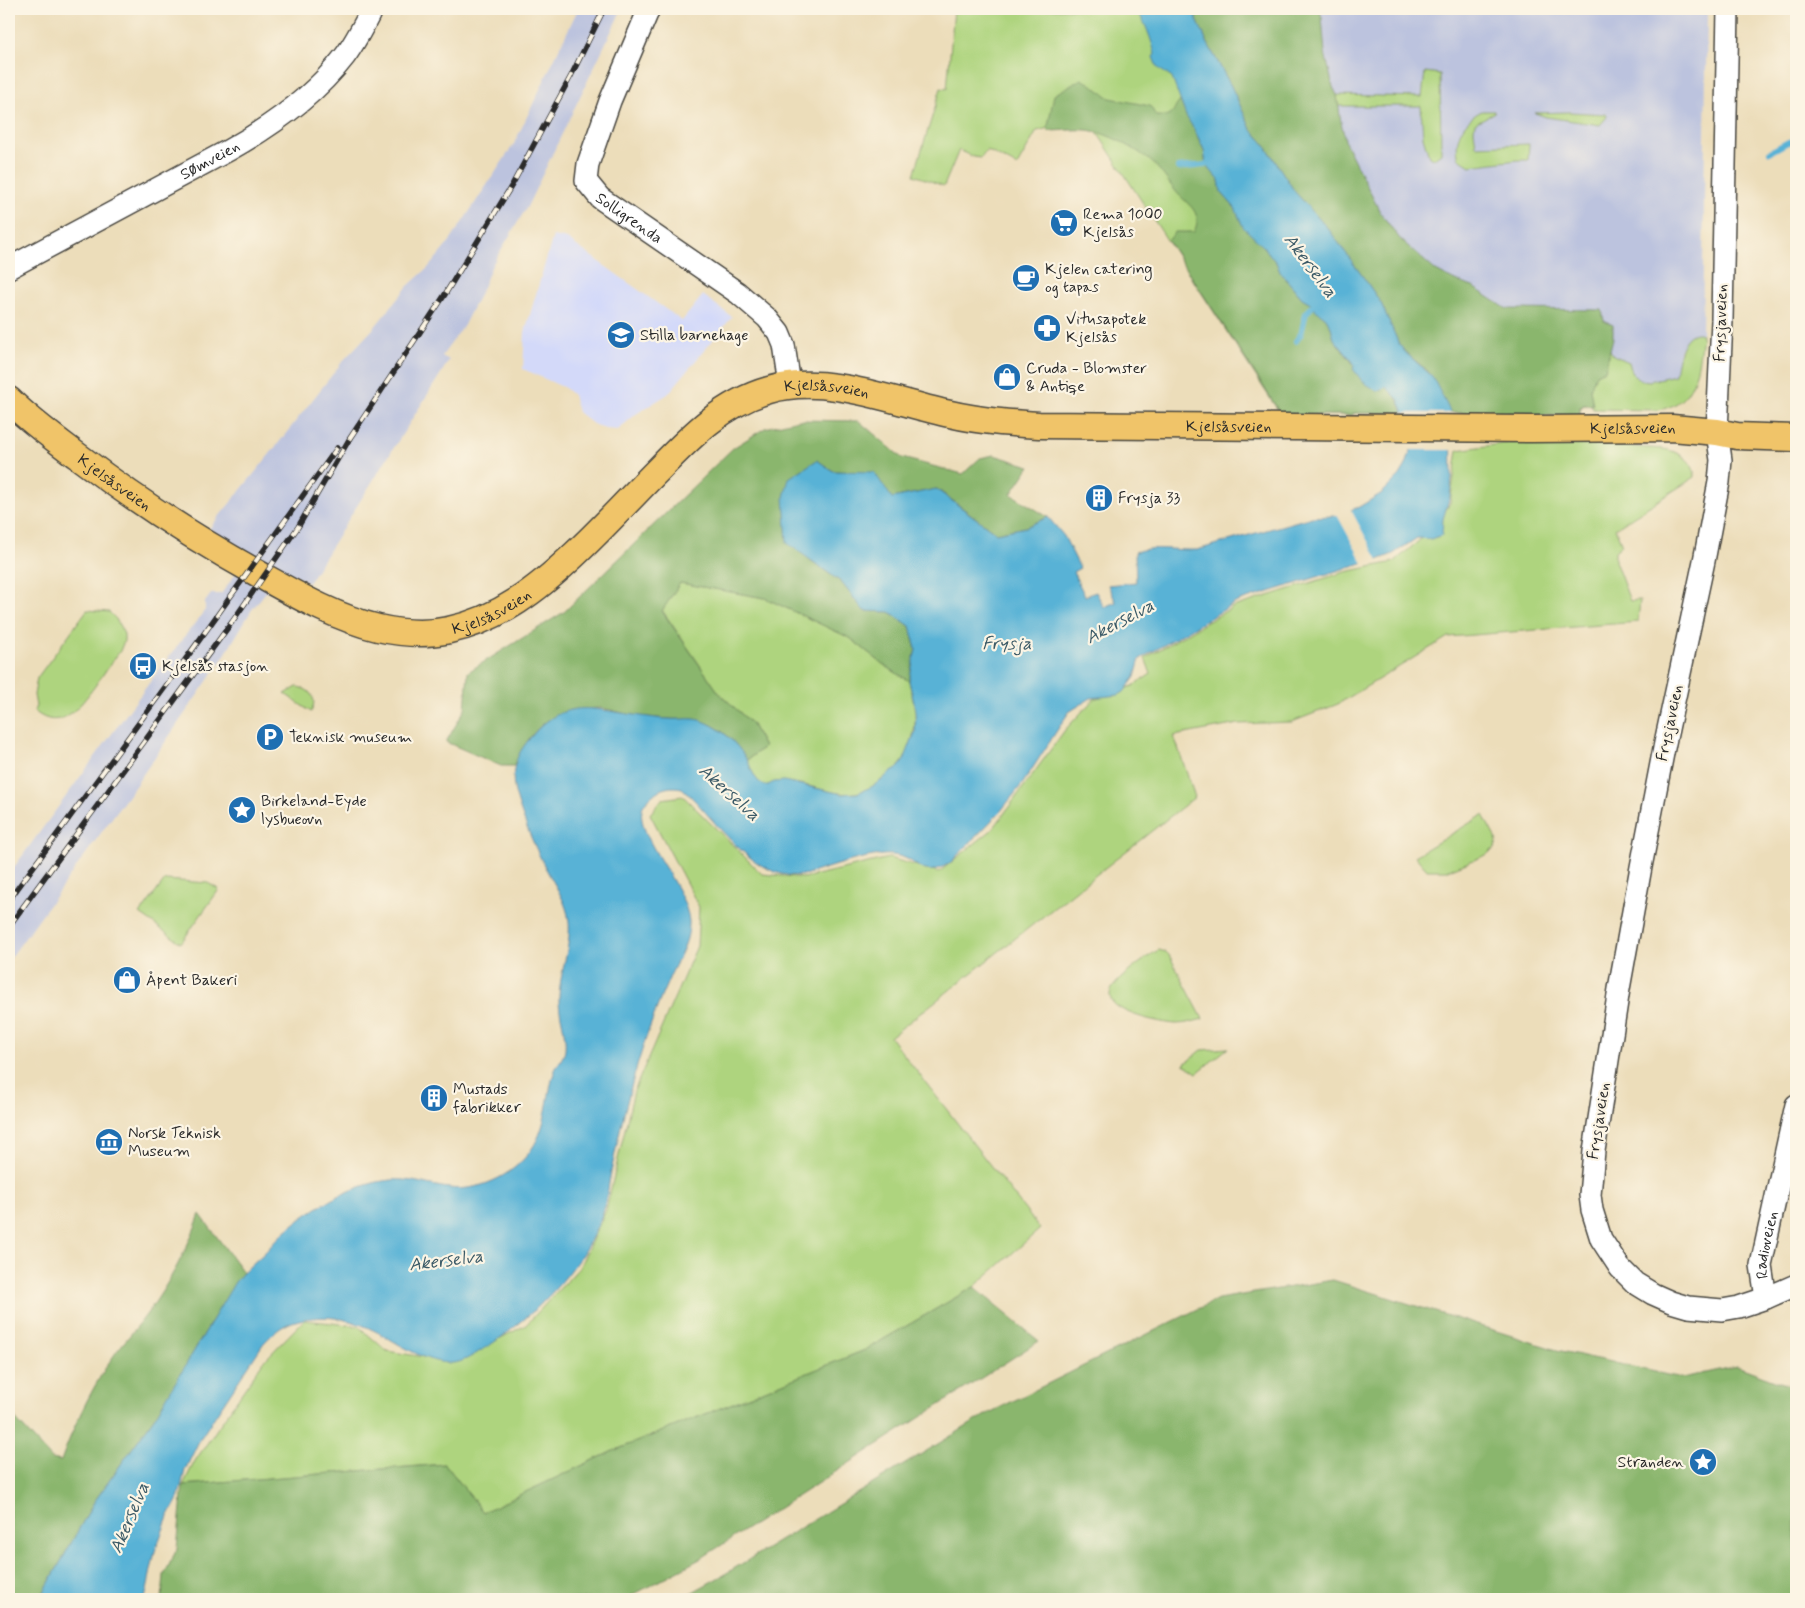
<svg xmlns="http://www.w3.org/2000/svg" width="1805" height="1608" viewBox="0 0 1805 1608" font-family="Mynerve,sans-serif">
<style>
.built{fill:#d3d9f9}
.industrial{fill:#bcc3de}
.green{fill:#aed47e;stroke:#6c8054}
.forest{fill:#8ab66d;stroke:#5a704c}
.water{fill:#59b2d6;stroke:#426e80}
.pier{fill:#ecddba}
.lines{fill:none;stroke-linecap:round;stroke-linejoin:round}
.stream{stroke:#59b2d6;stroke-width:6}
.minor-casing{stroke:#484640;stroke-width:24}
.major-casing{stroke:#484640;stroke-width:29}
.minor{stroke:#fff;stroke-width:21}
.major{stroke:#f0c469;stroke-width:26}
.rail-casing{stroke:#2b2b2b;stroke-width:5.5}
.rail{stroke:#fcf5e5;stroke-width:4;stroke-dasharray:11;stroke-linecap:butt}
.labels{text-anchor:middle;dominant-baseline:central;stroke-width:4.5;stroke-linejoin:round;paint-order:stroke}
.street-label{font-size:16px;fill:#2b2b2b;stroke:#fcf5e5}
.poi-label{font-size:16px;fill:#2b2b2b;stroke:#fcf5e5;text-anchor:start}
.water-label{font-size:18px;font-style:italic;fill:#3b5a67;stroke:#fcf5e5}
</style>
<rect width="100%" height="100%" fill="#fcf5e5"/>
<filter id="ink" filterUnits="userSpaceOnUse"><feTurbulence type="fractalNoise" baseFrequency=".02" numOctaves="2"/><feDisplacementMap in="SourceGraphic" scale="10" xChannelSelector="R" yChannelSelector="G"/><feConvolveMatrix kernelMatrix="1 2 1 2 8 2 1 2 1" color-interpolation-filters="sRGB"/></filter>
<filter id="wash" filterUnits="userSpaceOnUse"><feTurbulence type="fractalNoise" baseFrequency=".0096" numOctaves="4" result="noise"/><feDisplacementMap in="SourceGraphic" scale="20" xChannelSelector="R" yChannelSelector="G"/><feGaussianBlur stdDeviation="1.12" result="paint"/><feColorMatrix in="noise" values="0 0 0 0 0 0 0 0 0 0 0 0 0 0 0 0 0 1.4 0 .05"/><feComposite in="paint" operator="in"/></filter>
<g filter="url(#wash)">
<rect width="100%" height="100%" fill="#ecddba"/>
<path class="built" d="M 553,236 L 567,239 L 682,321 L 703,295 L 732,317 L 668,394 L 636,414 L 618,430 L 605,429 L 593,424 L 578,412 L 573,395 L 565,388 L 523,369 L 525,332 Z"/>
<path class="industrial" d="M 578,9 L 622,9 L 527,207 L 492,265 L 483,287 L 464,325 L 442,356 L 449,360 L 440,375 L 308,583 L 282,571 L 251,611 L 223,658 L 135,786 L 9,960 L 9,874 L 158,671 L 205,610 L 205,602 L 211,594 L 221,594 L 250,554 L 209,529 L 262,464 L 343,361 L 373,329 L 408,286 L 428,268 L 448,244 L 514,144 Z
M 1287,9 L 1707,9 L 1702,335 L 1699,333 L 1695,333 L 1681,347 L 1679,352 L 1675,375 L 1650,381 L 1639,380 L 1632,373 L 1629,362 L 1613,355 L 1610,350 L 1499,321 L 1373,242 Z"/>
<path class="green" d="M 954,9 L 1287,9 L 1373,242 L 1499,321 L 1562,329 L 1610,350 L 1613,355 L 1629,362 L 1632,373 L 1639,380 L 1650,381 L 1675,375 C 1677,362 1681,332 1699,333 L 1702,335 C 1698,367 1697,404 1658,410 L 1593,409 L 1592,405 L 1583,405 L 1582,407 L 1580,407 L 1580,416 L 1529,415 L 1529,413 L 1353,413 L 1353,415 L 1281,415 L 1098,134 L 1074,112 L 1045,129 L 1037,131 L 1017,166 L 987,150 L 981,158 L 974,157 L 959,150 L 944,186 L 914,175 L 941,88 L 947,89 Z
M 1425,72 L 1440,74 L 1441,153 L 1433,159 L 1429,157 L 1423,137 L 1421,106 L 1338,106 L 1337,95 L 1422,97 Z
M 1482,111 L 1494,111 L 1494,113 L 1475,123 L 1474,130 L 1476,146 L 1529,144 L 1528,160 L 1517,160 L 1470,166 L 1459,159 C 1453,139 1463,120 1482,111 Z
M 1569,112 L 1606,114 L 1607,117 L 1600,125 L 1546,117 L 1535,113 Z
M 1534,439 L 1663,449 C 1678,451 1694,460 1695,477 L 1615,528 L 1622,545 L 1615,551 L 1615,561 L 1630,601 L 1640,600 L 1638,622 L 1448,637 L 1338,704 L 1292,722 L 1238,724 L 1174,736 L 1195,797 L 890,1037 L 1040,1229 L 974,1287 L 865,1350 L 611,1452 L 483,1512 L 445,1464 L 183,1485 L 195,1461 L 263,1362 L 304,1320 L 358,1326 L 387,1351 L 454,1362 L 526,1325 L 579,1268 L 606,1210 L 634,1091 L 697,946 L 699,907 L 650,814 L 662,799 L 683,796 L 762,874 L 804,878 L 889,858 L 939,872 L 993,829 L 1065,730 L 1094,699 L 1133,686 L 1151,674 L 1145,658 L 1233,607 L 1345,572 L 1394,562 L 1435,527 L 1450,503 L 1458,450 Z
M 680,583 L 765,598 L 850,638 L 884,665 L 909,681 C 915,708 919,722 909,748 C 907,754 905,760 900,765 C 897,769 892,770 888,774 C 875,787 860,796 840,793 C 817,791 789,775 766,786 C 755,783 751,770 747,760 L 764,747 L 751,723 L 719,693 L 662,610 Z
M 87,610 L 109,612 L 116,619 L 124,634 L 124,641 L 120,651 C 112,662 103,674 95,686 C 80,706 61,734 34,711 L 36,706 L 34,695 L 37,678 Z
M 297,687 C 311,689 318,699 311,712 L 285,694 Z
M 1483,815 L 1497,841 L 1495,848 L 1486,855 L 1449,870 L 1427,870 L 1415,856 Z
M 165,880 L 208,883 L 218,889 L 218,891 L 181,943 L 140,914 Z
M 1159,950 L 1166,952 L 1169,955 L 1203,1019 C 1195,1021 1186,1024 1176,1024 C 1162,1023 1108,1013 1110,994 C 1111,982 1144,960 1155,952 Z
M 1228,1048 L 1197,1073 L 1184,1064 L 1202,1050 Z"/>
<path class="forest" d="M 1192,9 L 1319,9 L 1322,17 L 1325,53 L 1333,87 L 1337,95 L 1341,122 L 1346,144 L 1380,212 L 1400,239 L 1436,271 L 1453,280 L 1473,287 L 1507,309 L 1602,310 L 1604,321 L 1613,325 L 1613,338 L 1605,370 L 1596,374 L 1590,389 L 1593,405 L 1583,405 L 1582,407 L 1580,407 L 1580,416 L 1529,415 L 1529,413 L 1451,413 L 1428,371 L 1406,353 L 1399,344 L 1381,303 L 1366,281 L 1330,231 L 1295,192 L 1263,142 L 1251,129 L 1231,86 L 1208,44 Z
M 1081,79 L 1089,83 L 1110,98 L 1150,106 L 1156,116 C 1173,117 1171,113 1180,101 L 1204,150 L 1206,165 L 1219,180 L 1221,192 L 1235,208 L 1252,234 L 1264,247 L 1277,264 L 1280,272 L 1302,298 L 1309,302 L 1313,307 L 1326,318 L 1331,327 L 1334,339 L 1354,365 L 1354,368 L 1378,391 L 1385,387 C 1394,392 1400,402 1403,413 L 1353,413 L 1353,415 L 1281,415 L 1262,384 L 1168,241 L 1175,232 L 1194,232 C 1203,213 1190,206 1178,194 C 1170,185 1163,173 1154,164 C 1139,150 1107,132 1086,130 C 1073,129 1060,131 1047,131 L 1054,95 Z
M 798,420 L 859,421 L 902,458 L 963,474 L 980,458 L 994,455 L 1030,466 L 1011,494 L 1048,517 L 1026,527 L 996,533 L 937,489 L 891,498 L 874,473 L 833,471 L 817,460 L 810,560 L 841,582 L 864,611 L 890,612 L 910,626 L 916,649 L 909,681 L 884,665 L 850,638 L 765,598 L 680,583 L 662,611 L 719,693 L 751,723 L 764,747 L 747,760 C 738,746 725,730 709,724 C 695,718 682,720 668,719 C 656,718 645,717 633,715 C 622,714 611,709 600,708 C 590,708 562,713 554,717 C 534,727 523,746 514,766 L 501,766 L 446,742 L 465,709 L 468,672 L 564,612 L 733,448 L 765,428 Z
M 200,1214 L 243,1272 L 199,1342 L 181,1375 L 156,1415 L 94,1502 L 45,1590 L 41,1599 L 9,1599 L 9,1412 L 52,1459 L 61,1461 C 73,1427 89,1394 108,1364 C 119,1346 134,1332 146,1315 C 169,1284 187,1250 200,1214 Z
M 1333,1280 L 1557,1350 L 1682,1378 L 1737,1366 L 1796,1388 L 1796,1599 L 680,1599 L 725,1574 L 987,1414 L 1218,1299 Z
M 974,1287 L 1039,1341 L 700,1559 L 625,1599 L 162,1599 L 164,1575 L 177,1549 L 183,1485 L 445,1464 L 483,1512 L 611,1452 L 865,1350 Z"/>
<path class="water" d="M 1134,9 L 1192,9 L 1208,44 L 1231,86 L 1251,129 L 1263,142 L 1295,192 L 1330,231 L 1366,281 L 1381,303 L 1399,344 L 1406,353 L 1432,376 L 1451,413 L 1452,478 L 1450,496 L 1443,519 L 1442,535 L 1431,539 L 1417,538 L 1393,554 L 1378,560 L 1362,563 L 1237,602 L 1140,659 L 1135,677 L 1124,692 L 1119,695 L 1091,698 L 1069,712 L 1023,783 L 1000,812 L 950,863 C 917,883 921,857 892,855 C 871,853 833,866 811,873 C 757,890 716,818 682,788 C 672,786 661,787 653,795 C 649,798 643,804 642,809 C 636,838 686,886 689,921 C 690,944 676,961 668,981 C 650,1022 636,1066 625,1110 C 619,1132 615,1154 610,1177 C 608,1188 607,1201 603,1212 C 584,1268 531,1320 482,1350 C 472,1356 461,1364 449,1363 C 429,1362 415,1353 398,1344 C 372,1328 345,1314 313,1318 C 289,1320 279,1327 263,1344 L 200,1439 L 185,1470 L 178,1499 L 168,1517 L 155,1551 L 145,1599 L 41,1599 L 45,1590 L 94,1502 L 156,1415 L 235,1282 C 243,1272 251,1265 261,1256 C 268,1250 273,1243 279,1237 C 306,1211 353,1183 391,1180 C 411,1178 430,1186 449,1188 C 478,1192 511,1176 528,1154 C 548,1129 545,1102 554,1073 C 556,1065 564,1058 565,1050 C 567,1032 558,1014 559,997 C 560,967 576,937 566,908 C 561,893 551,879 544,865 C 533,843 523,820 516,796 C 510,776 514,758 527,742 C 563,694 593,710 642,716 C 651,717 660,719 669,719 C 678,720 687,718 695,719 C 717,723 738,743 748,762 C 753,772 755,782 766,786 L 774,782 L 784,781 L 842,794 L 857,793 L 871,787 L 882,780 L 890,772 L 899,767 L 904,760 L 915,732 L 916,712 L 909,681 L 916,649 L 910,626 L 890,612 L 864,611 L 841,582 L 787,543 L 784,497 L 789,478 L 817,460 L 833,471 L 874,472 L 892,498 L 936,489 L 996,533 L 1026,527 L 1048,517 L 1064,536 L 1080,568 L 1073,572 L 1085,596 L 1096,592 L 1104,607 L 1116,602 L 1108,585 L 1136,582 L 1135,552 C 1154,545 1177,551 1197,550 L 1312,517 L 1335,516 L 1359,507 L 1382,493 L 1400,475 L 1406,465 L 1411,450 L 1402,408 L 1398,399 L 1386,387 L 1377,391 L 1362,381 L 1353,369 L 1354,366 L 1353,362 L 1334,339 L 1331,327 L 1326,318 L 1312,307 L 1309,302 L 1302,298 L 1280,272 L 1277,264 L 1264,247 L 1243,227 L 1235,208 L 1221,192 L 1219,180 L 1206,165 L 1204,150 L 1195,131 L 1186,116 L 1172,78 L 1157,67 L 1153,57 L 1155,54 C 1152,42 1144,16 1134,9 Z"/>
<path class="pier" d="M 1400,413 L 1453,413 L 1455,450 L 1408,450 Z
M 1350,508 L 1379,562 L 1364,565 L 1336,513 Z"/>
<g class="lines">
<path class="stream" d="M 1770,152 L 1788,142 L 1796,141
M 1178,168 L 1205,165 L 1212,160
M 1296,341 L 1301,334 L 1306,313 L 1317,302"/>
</g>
</g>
<g filter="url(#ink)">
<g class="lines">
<defs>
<g id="minor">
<path id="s1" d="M 649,9 L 610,101 L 588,164 L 586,181 L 600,198 L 738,293 L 767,318 L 779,333 L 784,345 L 790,385"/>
<path d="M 1728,9 L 1722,320 L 1717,432 L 1721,460 L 1719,482 L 1704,561 L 1665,743 L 1641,867 L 1619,989 L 1594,1151 L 1590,1195 L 1592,1210 L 1601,1239 L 1620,1268 L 1635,1283 L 1653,1294 L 1671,1302 L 1688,1307 L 1722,1310 L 1739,1307 L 1766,1298 L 1796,1285"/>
<path id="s2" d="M 9,268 L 229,150 C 272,126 315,95 345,56 C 356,41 364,25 372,9"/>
<path id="s3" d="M 1766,1298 L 1761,1265 L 1796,1105"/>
</g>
<g id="major">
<path id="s4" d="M 9,400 C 30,421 55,439 79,457 C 138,502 199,541 264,577 C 300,597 337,618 378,628 C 400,633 426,635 449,630 C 499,620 539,588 575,554 C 604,527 631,497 659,469 C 691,436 723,403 769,390 C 826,373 894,402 950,414 C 980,421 1009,423 1039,425 L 1530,429 L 1672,428 L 1717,432 L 1737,436 L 1796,438"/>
</g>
</defs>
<use href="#minor" class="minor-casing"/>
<use href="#major" class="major-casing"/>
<use href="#minor" class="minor"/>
<use href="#major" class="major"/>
<defs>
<path id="rail" d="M 9,900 L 185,660 L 337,448
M 9,926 L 232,622 L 298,527 L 350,438 L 444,296 L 512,185 L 571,76 L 604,9"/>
</defs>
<use href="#rail" class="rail-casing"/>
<use href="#rail" class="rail"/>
</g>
</g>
<defs>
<symbol id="supermarket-disc" viewBox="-11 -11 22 22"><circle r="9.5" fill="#1f6fb2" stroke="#fcf5e5"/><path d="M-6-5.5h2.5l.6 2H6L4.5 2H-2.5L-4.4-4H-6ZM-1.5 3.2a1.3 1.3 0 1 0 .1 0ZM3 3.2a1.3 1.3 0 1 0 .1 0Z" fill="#fff"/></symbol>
<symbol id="cafe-disc" viewBox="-11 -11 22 22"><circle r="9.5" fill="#1f6fb2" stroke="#fcf5e5"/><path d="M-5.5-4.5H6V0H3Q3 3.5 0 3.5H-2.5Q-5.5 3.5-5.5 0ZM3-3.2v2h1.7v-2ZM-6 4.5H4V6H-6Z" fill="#fff"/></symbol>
<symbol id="pharmacy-disc" viewBox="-11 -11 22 22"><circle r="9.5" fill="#1f6fb2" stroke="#fcf5e5"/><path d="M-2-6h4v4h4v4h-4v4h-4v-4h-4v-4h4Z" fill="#fff"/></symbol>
<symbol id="school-disc" viewBox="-11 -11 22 22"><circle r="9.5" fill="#1f6fb2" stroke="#fcf5e5"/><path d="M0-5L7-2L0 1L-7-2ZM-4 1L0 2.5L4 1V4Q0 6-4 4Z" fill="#fff"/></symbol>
<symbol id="shop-disc" viewBox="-11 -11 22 22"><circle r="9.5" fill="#1f6fb2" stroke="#fcf5e5"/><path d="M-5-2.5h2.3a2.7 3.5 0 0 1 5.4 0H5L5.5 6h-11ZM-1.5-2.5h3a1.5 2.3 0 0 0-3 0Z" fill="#fff"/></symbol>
<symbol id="building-disc" viewBox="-11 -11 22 22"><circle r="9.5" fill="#1f6fb2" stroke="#fcf5e5"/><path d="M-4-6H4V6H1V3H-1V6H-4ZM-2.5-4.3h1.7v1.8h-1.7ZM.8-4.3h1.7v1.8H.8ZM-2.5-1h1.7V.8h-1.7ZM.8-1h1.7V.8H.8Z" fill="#fff"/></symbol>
<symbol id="bus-disc" viewBox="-11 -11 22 22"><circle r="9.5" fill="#1f6fb2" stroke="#fcf5e5"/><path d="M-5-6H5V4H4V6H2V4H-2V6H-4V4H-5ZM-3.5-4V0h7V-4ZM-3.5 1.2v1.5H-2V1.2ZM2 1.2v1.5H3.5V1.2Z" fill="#fff"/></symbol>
<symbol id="parking-disc" viewBox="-11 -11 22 22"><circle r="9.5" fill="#1f6fb2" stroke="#fcf5e5"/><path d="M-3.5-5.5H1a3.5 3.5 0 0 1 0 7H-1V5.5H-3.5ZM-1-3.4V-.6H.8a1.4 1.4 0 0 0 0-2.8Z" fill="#fff"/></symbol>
<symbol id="sight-disc" viewBox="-11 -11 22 22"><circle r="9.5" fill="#1f6fb2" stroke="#fcf5e5"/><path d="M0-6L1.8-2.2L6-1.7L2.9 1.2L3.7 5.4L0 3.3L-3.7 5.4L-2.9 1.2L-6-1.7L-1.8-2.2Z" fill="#fff"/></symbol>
<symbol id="museum-disc" viewBox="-11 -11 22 22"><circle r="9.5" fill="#1f6fb2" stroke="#fcf5e5"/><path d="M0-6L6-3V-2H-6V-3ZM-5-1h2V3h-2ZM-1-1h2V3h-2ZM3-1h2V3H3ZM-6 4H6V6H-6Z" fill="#fff"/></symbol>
</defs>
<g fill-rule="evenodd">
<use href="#supermarket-disc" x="1048" y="207" width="32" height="32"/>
<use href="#cafe-disc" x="1010" y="262" width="32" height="32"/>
<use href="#pharmacy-disc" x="1031" y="312" width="32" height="32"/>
<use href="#school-disc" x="605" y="319" width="32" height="32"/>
<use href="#shop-disc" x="991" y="361" width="32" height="32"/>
<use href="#building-disc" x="1083" y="482" width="32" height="32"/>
<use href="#bus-disc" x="127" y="650" width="32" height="32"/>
<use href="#parking-disc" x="254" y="721" width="32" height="32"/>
<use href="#sight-disc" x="226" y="794" width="32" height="32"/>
<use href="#shop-disc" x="111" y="964" width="32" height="32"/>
<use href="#building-disc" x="418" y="1082" width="32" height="32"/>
<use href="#museum-disc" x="93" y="1126" width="32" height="32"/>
<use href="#sight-disc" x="1687" y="1446" width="32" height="32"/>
</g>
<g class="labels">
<g class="street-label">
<text stroke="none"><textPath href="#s2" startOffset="228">Sømveien</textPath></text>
<text stroke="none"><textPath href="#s1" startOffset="241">Solligrenda</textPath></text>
<text transform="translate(1721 323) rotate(-88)">Frysjaveien</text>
<text stroke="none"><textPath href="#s4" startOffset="972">Kjelsåsveien</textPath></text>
<text stroke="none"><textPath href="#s4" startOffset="1378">Kjelsåsveien</textPath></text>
<text stroke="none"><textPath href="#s4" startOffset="1782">Kjelsåsveien</textPath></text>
<text stroke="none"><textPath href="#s4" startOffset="134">Kjelsåsveien</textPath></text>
<text stroke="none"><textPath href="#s4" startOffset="554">Kjelsåsveien</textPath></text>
<text transform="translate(1670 723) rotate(-78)">Frysjaveien</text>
<text transform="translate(1599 1121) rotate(-81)">Frysjaveien</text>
<text stroke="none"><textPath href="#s3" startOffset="54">Radioveien</textPath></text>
</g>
<g class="poi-label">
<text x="1083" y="214">Rema 1000<tspan x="1083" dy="18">Kjelsås</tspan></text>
<text x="1045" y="269">Kjelen catering<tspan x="1045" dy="18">og tapas</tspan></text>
<text x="1066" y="319">Vitusapotek<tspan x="1066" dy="18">Kjelsås</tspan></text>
<text x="640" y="335">Stilla barnehage</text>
<text x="1026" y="368">Cruda - Blomster<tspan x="1026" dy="18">&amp; Antiqe</tspan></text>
<text x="1118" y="498">Frysja 33</text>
<text x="162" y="666">Kjelsås stasjon</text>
<text x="289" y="737">Teknisk museum</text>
<text x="261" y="801">Birkeland-Eyde<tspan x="261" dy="18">lysbueovn</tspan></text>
<text x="146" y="980">Åpent Bakeri</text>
<text x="453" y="1089">Mustads<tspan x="453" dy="18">fabrikker</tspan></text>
<text x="128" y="1133">Norsk Teknisk<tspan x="128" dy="18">Museum</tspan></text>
<text x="1684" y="1462" text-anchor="end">Stranden</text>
</g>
<g class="water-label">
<text transform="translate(1310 266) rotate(53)">Akerselva</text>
<text transform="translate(1120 622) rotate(-28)">Akerselva</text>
<text x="1007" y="644">Frysja</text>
<text transform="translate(729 793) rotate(42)">Akerselva</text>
<text transform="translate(446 1261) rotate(-7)">Akerselva</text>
<text transform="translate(130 1518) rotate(-67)">Akerselva</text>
</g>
</g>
<rect width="1805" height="1608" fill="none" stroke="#fcf5e5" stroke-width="30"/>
</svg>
